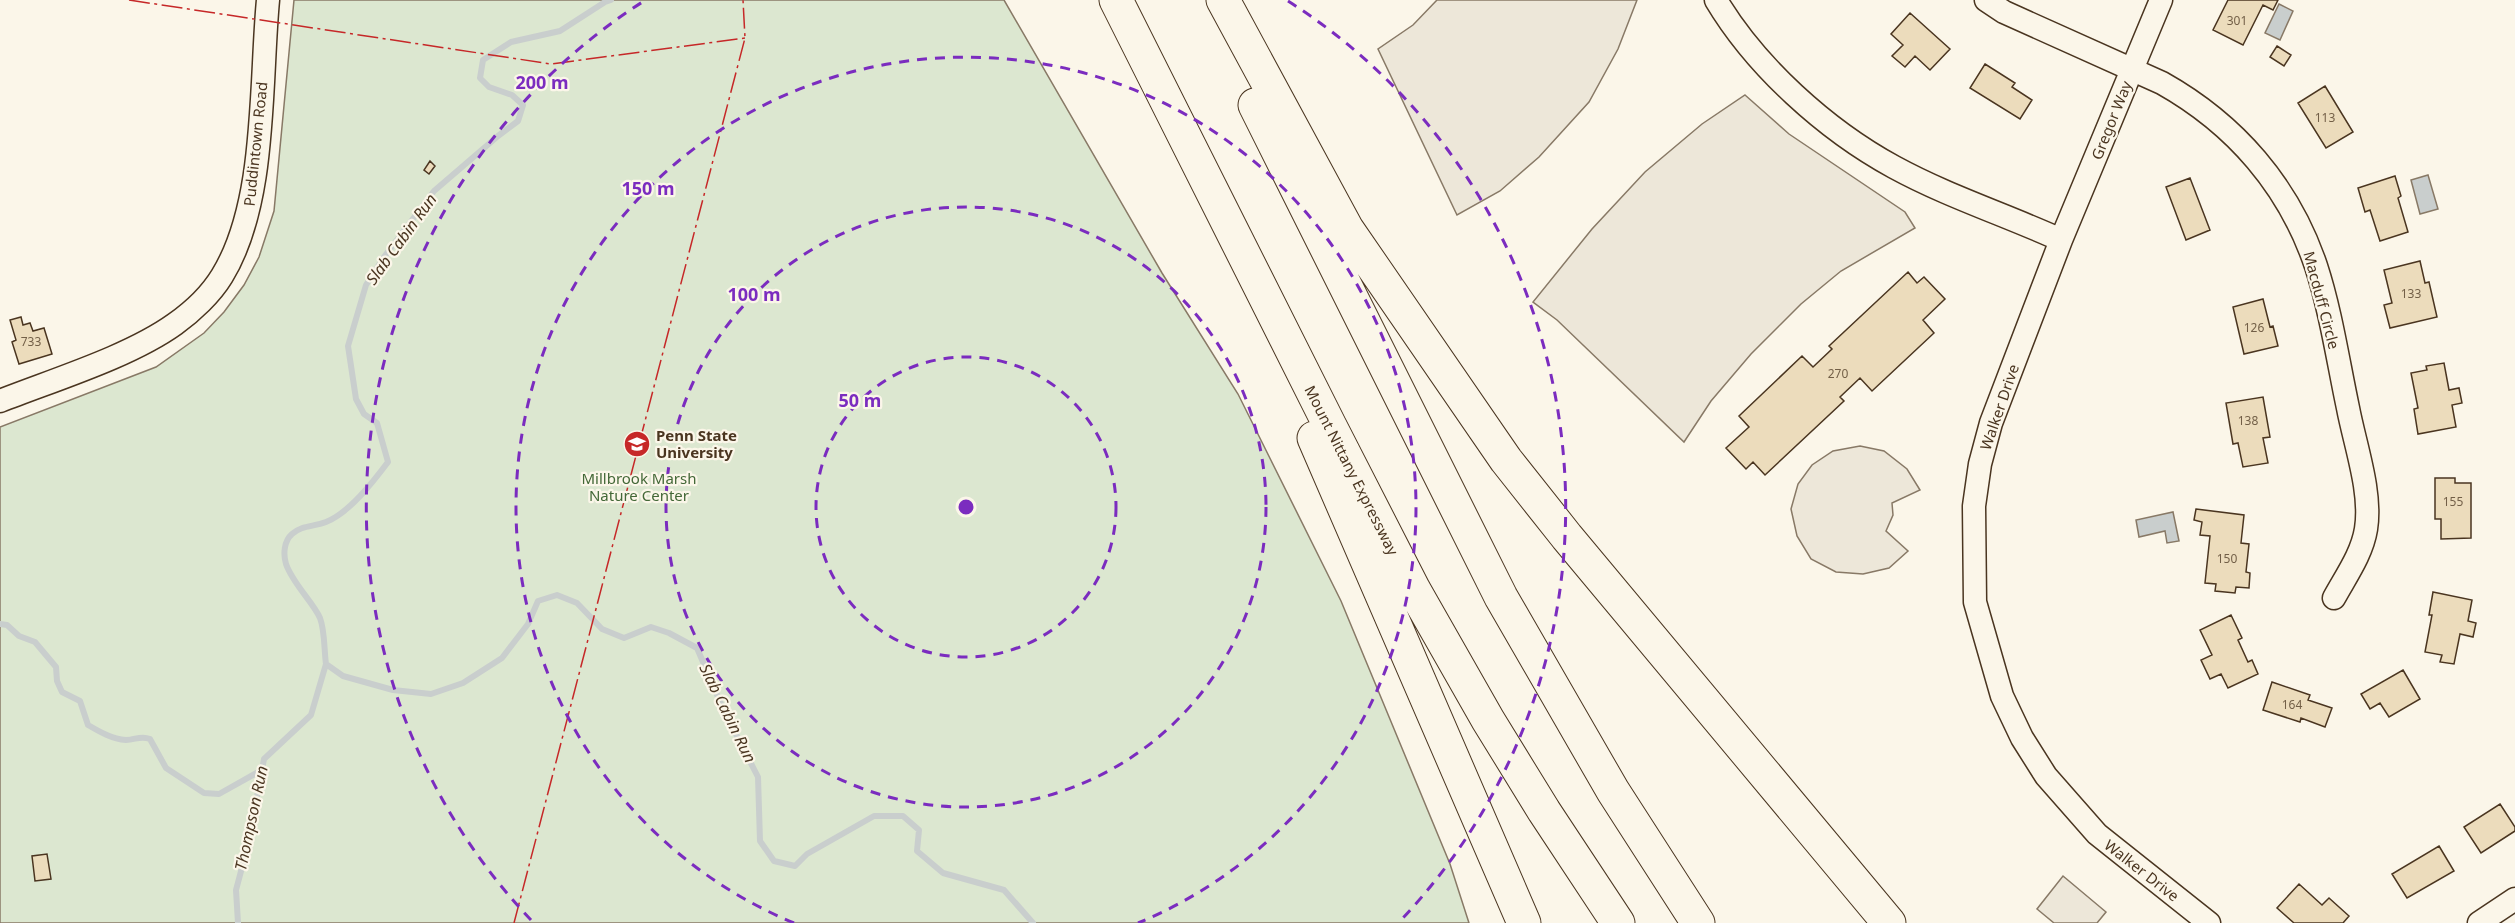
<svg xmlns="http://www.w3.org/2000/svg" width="2515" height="923" viewBox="0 0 2515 923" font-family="'Noto Sans',sans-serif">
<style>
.green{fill:#dce7d0;stroke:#887966;stroke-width:1.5}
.parking{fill:#ede7d9;stroke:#887966;stroke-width:1.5}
.water{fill:#c9cecd;stroke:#887966;stroke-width:1.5}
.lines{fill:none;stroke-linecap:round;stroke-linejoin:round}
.stream{stroke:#c9cecd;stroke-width:6}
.building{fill:#ecdcbc;stroke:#4a3520;stroke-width:1.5}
.minor-casing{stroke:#4a3520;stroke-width:25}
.highway-casing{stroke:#4a3520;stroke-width:35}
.minor{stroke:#fbf6e9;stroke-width:22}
.highway{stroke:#fbf6e9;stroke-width:33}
.power{stroke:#c62828;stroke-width:1.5;stroke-dasharray:21 4.5 3 4.5;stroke-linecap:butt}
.ring{fill:none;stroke:#7b2cbf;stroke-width:3;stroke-dasharray:10 8}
.labels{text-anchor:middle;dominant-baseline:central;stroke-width:4.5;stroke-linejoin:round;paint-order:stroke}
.number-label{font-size:12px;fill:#725f47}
.street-label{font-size:15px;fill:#4a3520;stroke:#fbf6e9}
.poi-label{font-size:15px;font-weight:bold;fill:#4a3520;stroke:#fbf6e9;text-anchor:start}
.park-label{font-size:15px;fill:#436837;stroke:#fbf6e9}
.water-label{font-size:16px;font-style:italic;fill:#4a3520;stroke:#fbf6e9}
.centre{fill:#7b2cbf;stroke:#fbf6e9;stroke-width:3}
.ring-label{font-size:18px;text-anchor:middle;font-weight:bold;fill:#7b2cbf;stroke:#fbf6e9;stroke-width:4.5;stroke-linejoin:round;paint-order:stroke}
</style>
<rect width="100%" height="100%" fill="#fbf6e9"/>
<path class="green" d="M 294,0 L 1004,0 L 1162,273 L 1238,394 L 1341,601 L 1450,864 L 1469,923 L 0,923 L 0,427 L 156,367 L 204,333 L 224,312 L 244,285 L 259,257 L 274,211 Z"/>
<path class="parking" d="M 1437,0 L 1637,0 L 1618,49 L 1589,102 L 1539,157 L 1500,191 L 1457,215 L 1378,49 L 1413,25 Z
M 1745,95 L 1789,134 L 1905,212 L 1915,228 L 1841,271 L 1801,304 L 1751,354 L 1711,401 L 1684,442 L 1557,320 L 1533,302 L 1592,229 L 1645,172 L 1702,124 Z
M 1860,446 L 1884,451 L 1907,469 L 1920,490 L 1892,503 L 1893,515 L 1886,531 L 1908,551 L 1889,568 L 1863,574 L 1836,572 L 1811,559 L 1797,536 L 1791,509 L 1798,484 L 1812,465 L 1833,451 Z
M 2063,876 L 2106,912 L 2097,923 L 2054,923 L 2037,909 Z"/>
<path class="water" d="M 2279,4 L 2293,11 L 2280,40 L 2265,33 Z
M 2428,175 L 2438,209 L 2420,214 L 2411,180 Z
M 2173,512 L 2179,541 L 2167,543 L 2165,531 L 2139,537 L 2136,520 Z"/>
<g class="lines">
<path class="stream" d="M 611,0 L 605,2 L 560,31 L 511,42 L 483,60 L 480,78 L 489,87 L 512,95 L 523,105 L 518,121 L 498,136 L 434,191 L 384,257 L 366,285 L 348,346 L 356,399 L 364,414 L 377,423 L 388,462 C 373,482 349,513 326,522 C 313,527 302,525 292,534 C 284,541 283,554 286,564 C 293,584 313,602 320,618 C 325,631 324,650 326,664 L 343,676 L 393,690 L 431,694 L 463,683 L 502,658 L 528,624 L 538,601 L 557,595 L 577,603 L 602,629 L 624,638 L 651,627 L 669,633 L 697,648 L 724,711 L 758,777 L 760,841 L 774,861 L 795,866 L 807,854 L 874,816 L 903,816 L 919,830 L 917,851 L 943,873 L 1004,890 L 1033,923
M 0,624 L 7,625 L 19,636 L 35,642 L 56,667 L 57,681 L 62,692 L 80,701 L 88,725 C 100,732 112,739 126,740 C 135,740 141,735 150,739 L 166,768 L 204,793 L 219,794 L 260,771
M 238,923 L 236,890 L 248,845 L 264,759 L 311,715 L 326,664"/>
</g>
<path class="building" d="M 2228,0 L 2278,0 L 2273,10 L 2263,5 L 2243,45 L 2213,30 Z
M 1910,13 L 1950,49 L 1930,70 L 1915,56 L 1905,67 L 1892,56 L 1903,45 L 1891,34 Z
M 2277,46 L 2291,55 L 2284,66 L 2270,57 Z
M 1985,64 L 2015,83 L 2012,87 L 2032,100 L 2020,119 L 1970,88 Z
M 2325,86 L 2353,132 L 2326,148 L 2298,103 Z
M 430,161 L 435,166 L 429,174 L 424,170 Z
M 2395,176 L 2401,196 L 2398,198 L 2408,232 L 2380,241 L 2370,210 L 2365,212 L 2358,188 Z
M 2190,178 L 2210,230 L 2186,240 L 2166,187 Z
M 2420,261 L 2425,283 L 2429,282 L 2437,317 L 2390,328 L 2384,305 L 2392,303 L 2384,270 Z
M 1908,272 L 1917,283 L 1924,277 L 1945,299 L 1923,320 L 1934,333 L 1872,391 L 1860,378 L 1840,397 L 1844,401 L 1765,475 L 1753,462 L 1746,469 L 1726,448 L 1749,427 L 1739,416 L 1802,356 L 1813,367 L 1832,349 L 1829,346 Z
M 2263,299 L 2270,327 L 2273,326 L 2278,346 L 2244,354 L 2233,307 Z
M 21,317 L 23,325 L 30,323 L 33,331 L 44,328 L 52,354 L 19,364 L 12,342 L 16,340 L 10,320 Z
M 2444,363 L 2449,390 L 2459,388 L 2462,403 L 2452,405 L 2456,427 L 2418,434 L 2414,409 L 2418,408 L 2411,373 L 2427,370 L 2426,366 Z
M 2263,397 L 2270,437 L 2263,438 L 2268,463 L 2243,467 L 2238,443 L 2233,444 L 2226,403 Z
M 2435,478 L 2455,478 L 2455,483 L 2471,483 L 2471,538 L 2441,539 L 2441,519 L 2435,519 Z
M 2196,509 L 2244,515 L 2241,543 L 2249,544 L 2246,572 L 2250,573 L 2249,588 L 2236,587 L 2235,593 L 2215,591 L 2216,584 L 2205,583 L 2210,536 L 2200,535 L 2202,522 L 2194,520 Z
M 2433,592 L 2472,600 L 2468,621 L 2476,623 L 2473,637 L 2460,634 L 2454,664 L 2440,662 L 2442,655 L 2425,652 L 2432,615 L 2429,615 Z
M 2231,615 L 2242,638 L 2238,640 L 2248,662 L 2252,660 L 2258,674 L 2228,688 L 2221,674 L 2210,679 L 2201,660 L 2212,655 L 2200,630 Z
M 2403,670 L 2420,699 L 2389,717 L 2380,703 L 2370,709 L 2361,694 Z
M 2272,682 L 2310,695 L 2308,700 L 2332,708 L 2325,727 L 2301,718 L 2300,722 L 2263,710 Z
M 2500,804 L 2515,827 L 2515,831 L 2481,853 L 2464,827 Z
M 2439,846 L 2454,871 L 2407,898 L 2392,874 Z
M 47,854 L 51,879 L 35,881 L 32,856 Z
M 2299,884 L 2322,905 L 2329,898 L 2349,916 L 2343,923 L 2294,923 L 2277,908 Z"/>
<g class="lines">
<defs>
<path id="minor" d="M 1716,0 C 1756,67 1826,130 1894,167 C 1947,196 2006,215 2061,240
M 1986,0 L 2004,12 L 2162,83 C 2235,124 2289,186 2316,266 C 2331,312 2338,361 2348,408 C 2355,445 2372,492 2366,529 C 2362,554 2346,576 2334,598
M 2161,0 L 2061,240 L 1991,423 L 1980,464 L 1974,506 L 1975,602 L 2002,696 L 2022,738 L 2046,776 L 2097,834 L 2209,923
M 0,401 C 53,380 129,357 175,324 C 192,312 211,294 222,276 C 267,203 260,84 268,0
M 2479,923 L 2515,899"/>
<path id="highway" d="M 1116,0 L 1330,426 L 1414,590 L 1488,720 L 1544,811 L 1618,923
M 1223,0 L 1347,229 L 1506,460 L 1567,537 L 1889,923
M 1255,105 L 1501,597 L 1613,791 L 1698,923
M 1314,438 L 1524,923"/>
</defs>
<use href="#minor" class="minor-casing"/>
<use href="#highway" class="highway-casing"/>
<use href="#minor" class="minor"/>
<use href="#highway" class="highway"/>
<path class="power" d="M 129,0 L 551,64 L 745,38
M 514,923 L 745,38 L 743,0"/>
</g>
<g class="ring">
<circle cx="966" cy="507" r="150"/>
<circle cx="966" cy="507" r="300"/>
<path d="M794 923A450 450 0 1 1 1138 923"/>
<path d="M531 920A600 600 0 0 1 644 1M1288 1A600 600 0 0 1 1401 920"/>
</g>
<defs>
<symbol id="university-disc" viewBox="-11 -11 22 22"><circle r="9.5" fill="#c62828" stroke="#fbf6e9"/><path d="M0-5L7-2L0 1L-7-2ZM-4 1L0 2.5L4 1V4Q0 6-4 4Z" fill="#fff"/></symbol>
</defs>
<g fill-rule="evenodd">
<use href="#university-disc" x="622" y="429" width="30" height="30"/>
</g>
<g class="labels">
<g class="number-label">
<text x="2237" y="20">301</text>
<text x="2325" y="117">113</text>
<text x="2411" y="293">133</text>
<text x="2254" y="327">126</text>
<text x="31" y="341">733</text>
<text x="1838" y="373">270</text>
<text x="2248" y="420">138</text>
<text x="2453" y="501">155</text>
<text x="2227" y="558">150</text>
<text x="2292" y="704">164</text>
</g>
<g class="street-label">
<text transform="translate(2111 120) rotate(-68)">Gregor Way</text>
<text transform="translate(255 144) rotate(-84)">Puddintown Road</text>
<text transform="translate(2322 300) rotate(75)">Macduff Circle</text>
<text transform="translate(1999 407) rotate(-71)">Walker Drive</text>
<text transform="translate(1352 470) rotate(63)">Mount Nittany Expressway</text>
<text transform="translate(2142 870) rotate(38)">Walker Drive</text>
</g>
<g class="poi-label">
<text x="656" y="435">Penn State<tspan x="656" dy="17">University</tspan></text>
</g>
<g class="park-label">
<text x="639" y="478">Millbrook Marsh<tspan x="639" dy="17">Nature Center</tspan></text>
</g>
<g class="water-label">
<text transform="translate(401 239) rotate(-54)">Slab Cabin Run</text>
<text transform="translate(728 713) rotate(64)">Slab Cabin Run</text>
<text transform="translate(251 818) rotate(-78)">Thompson Run</text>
</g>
</g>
<circle cx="966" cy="507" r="9" class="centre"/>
<g class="ring-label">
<text x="542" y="89">200 m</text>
<text x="648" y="195">150 m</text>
<text x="754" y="301">100 m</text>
<text x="860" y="407">50 m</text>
</g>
</svg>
